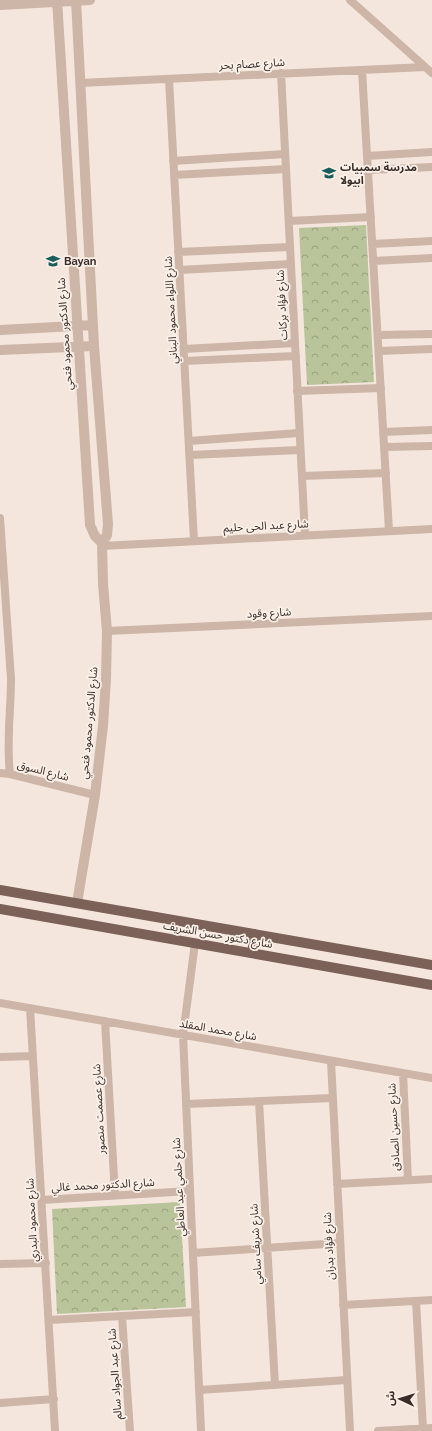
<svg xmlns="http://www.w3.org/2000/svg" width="432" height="1431" viewBox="0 0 432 1431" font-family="Raleway,'Noto Sans Arabic',sans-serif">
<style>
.forest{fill:url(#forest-crowns)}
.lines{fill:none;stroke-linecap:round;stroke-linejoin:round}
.minor{stroke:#cdb5a7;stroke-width:8}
.tertiary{stroke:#cdb5a7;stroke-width:10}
.primary{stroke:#7c6158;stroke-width:10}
.labels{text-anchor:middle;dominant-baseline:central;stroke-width:3.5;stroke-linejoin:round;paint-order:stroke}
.street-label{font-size:11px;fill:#392c28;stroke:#fbf1e9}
.poi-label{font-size:11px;font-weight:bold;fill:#392c28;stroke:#fbf1e9;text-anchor:start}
</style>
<defs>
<pattern id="forest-crowns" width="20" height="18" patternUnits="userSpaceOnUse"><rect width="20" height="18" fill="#bac49b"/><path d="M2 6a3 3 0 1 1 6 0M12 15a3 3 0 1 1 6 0" fill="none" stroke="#989f7e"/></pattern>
</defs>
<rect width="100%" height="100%" fill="#f4e6dc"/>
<path class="forest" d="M 366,225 L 374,382 L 307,385 L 299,228 Z
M 180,1202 L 186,1307 L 57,1314 L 52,1209 Z"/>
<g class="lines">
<path class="minor" d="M 350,0 L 432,73
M 362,70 L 389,531
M 281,73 L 305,535
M 169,79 L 194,541
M 80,83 L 425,67
M 367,156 L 432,152
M 173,161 L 285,154
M 368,170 L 432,167
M 174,175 L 286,169
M 289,221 L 371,217
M 372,244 L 432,241
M 178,252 L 290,247
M 373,261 L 432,258
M 179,270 L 291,264
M 378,335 L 432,334
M 184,349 L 295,343
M 379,351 L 432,349
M 184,361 L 296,356
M 297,391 L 381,388
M 383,432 L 432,430
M 189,441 L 299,433
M 384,447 L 432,446
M 190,455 L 300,450
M 302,476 L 386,473
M 0,518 L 11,679 C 11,711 6,742 10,774
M 102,546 L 432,529
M 107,631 L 432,616
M 0,773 L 10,774 L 95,795
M 195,943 L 183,1035 L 201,1431
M 0,1003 L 432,1078
M 30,1008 L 55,1431
M 105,1021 L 115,1195
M 0,1057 L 33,1056
M 331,1061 L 350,1431
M 403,1073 L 408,1180
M 259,1101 L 275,1385
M 186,1104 L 333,1098
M 337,1184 L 432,1179
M 42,1200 L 190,1191
M 193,1253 L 340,1243
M 0,1264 L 46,1263
M 416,1301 L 423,1429
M 343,1305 L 432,1300
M 122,1316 L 130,1431
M 49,1320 L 196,1312
M 199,1390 L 347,1380
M 0,1403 L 54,1399
M 378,1431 L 432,1428"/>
<path class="tertiary" d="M 57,0 L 90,525 L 95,536 L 102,543
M 76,0 L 94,346 L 108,524 L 107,535 L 102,543 L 103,584 L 107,631 L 106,679 L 103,726 L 95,795 L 77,903
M 0,5 L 90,0
M 0,330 L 93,325
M 0,350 L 94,346"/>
<path class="primary" d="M 0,890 L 432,965
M 0,909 L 432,985
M 252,953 L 255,934"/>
</g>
<defs>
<symbol id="school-bare" viewBox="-9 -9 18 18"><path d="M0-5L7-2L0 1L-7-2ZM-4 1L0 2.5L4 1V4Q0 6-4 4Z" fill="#1a5e5c" stroke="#fbf1e9" stroke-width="2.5" paint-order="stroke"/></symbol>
</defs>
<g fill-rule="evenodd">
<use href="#school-bare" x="319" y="163" width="20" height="20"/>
<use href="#school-bare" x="43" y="251" width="20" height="20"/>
</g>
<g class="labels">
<g class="street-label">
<text transform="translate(252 64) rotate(-3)">شارع عصام بحر</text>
<text transform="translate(282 305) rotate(-93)">شارع فؤاد بركات</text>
<text transform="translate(171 310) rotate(-93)">شارع اللواء محمود البناني</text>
<text transform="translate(65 334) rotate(-94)">شارع الدكتور محمود فتحي</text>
<text transform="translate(266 526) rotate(-3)">شارع عبد الحى حليم</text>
<text transform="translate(269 613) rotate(-3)">شارع وقود</text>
<text transform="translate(89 723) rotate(-85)">شارع الدكتور محمود فتحي</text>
<text transform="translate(43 771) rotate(14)">شارع السوق</text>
<text transform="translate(218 935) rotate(10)">شارع دكتور حسن الشريف</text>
<text transform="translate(218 1030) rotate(10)">شارع محمد المقلد</text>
<text transform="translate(99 1109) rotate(-93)">شارع عصمت منصور</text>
<text transform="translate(394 1127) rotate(-93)">شارع حسين الصادق</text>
<text transform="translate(103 1185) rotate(-3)">شارع الدكتور محمد غالي</text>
<text transform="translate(179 1187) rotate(-93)">شارع حلمي عبد العاطي</text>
<text transform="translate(32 1220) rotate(-93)">شارع محمود البدري</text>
<text transform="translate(256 1244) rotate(-93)">شارع شريف سامي</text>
<text transform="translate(329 1246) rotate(-93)">شارع فؤاد بدران</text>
<text transform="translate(115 1374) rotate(-94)">شارع عبد الجواد سالم</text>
</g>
<g class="poi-label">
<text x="340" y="167">مدرسة سمبيات<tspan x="340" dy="13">ابيولا</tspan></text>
<text x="64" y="261">Bayan</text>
</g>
</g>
<g transform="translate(400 1399) rotate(274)" stroke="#fbf1e9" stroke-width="3" paint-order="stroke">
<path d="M0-3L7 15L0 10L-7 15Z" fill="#392c28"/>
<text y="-6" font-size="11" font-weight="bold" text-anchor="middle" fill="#392c28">ش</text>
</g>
</svg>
